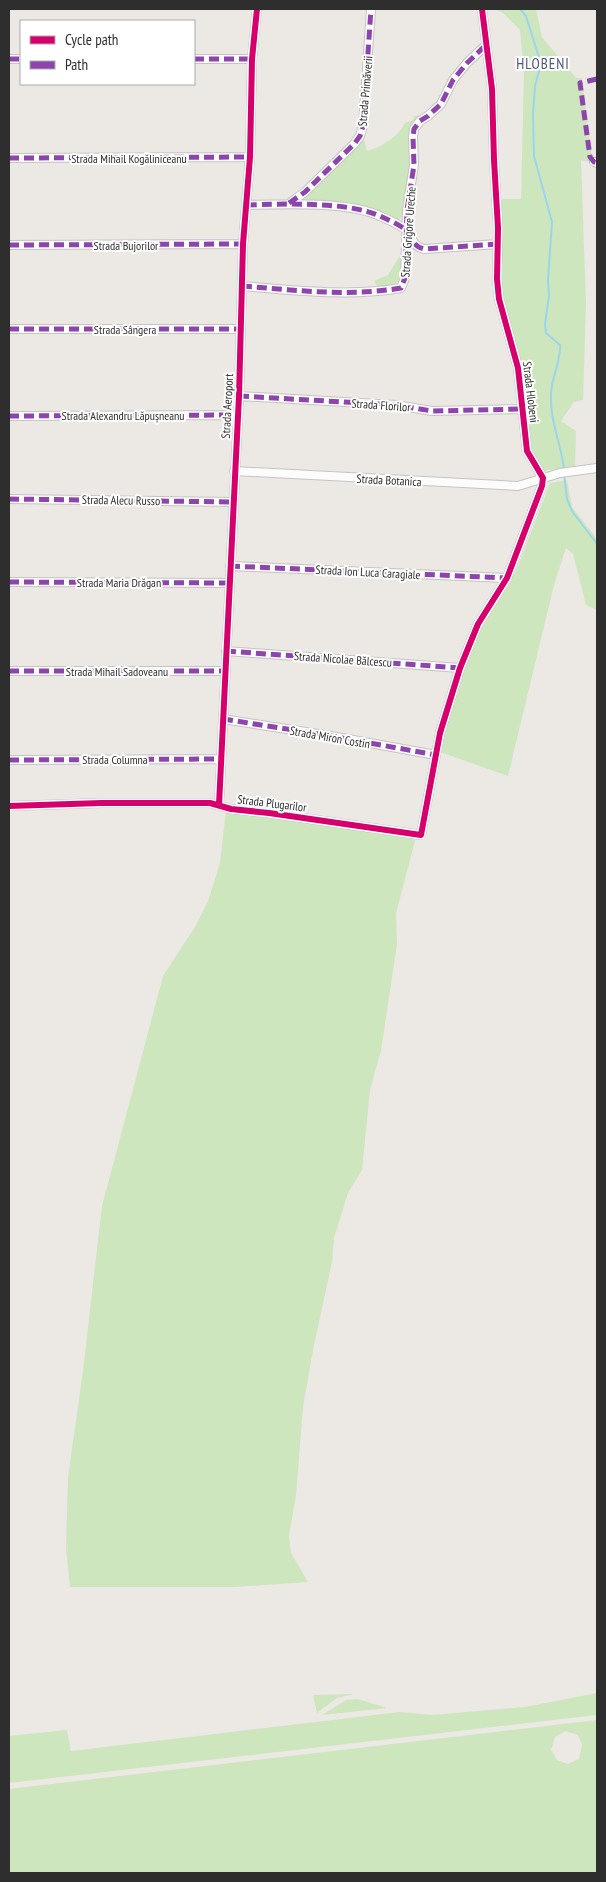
<svg xmlns="http://www.w3.org/2000/svg" width="606" height="1882" viewBox="0 0 606 1882" font-family="'PT Sans Narrow',sans-serif">
<style>
.green{fill:#cee6be;fill-rule:evenodd}
.lines{fill:none;stroke-linecap:round;stroke-linejoin:round}
.stream{stroke:#99d6ec;stroke-width:2}
.street-casing{stroke:#c5c4c5;stroke-width:10}
.street{stroke:#fcfcfb;stroke-width:8}
.quiet{stroke:#8e44ad;stroke-width:5;stroke-dasharray:10 5;stroke-linecap:butt}
.cycleway-casing{stroke:#fff;stroke-width:9}
.cycleway{stroke:#d6006c;stroke-width:6}
.labels{text-anchor:middle;dominant-baseline:central;stroke-width:4;stroke-linejoin:round;paint-order:stroke}
.street-label{font-size:12px;fill:#2e2e2e;stroke:#fff}
.quarter-label{font-size:15px;letter-spacing:1px;fill:#4d5680;stroke:#fff}
</style>
<rect width="100%" height="100%" fill="#ece8e4"/>
<path class="green" d="M 494,9 L 536,9 L 542,37 L 576,78 L 582,78 L 592,158 L 589,162 L 581,160 L 586,304 L 583,400 L 574,402 L 561,421 L 576,431 L 575,466 L 544,471 L 533,453 L 529,444 L 523,373 L 502,293 L 502,199 L 521,199 L 524,72 L 520,30 L 503,13 Z
M 425,115 L 412,124 L 410,132 L 412,168 L 403,216 L 397,221 L 379,213 L 297,201 L 357,143 L 364,140 L 367,151 C 382,147 398,137 405,123 L 413,120 L 414,116 Z
M 401,254 L 403,254 L 402,279 L 388,288 L 379,289 L 374,281 L 388,275 Z
M 567,480 L 572,507 L 597,539 L 597,610 L 586,605 L 573,554 L 566,548 L 554,585 L 508,776 L 440,752 L 461,670 L 480,623 L 516,571 L 550,483 Z
M 226,810 L 416,837 L 396,913 L 397,944 L 381,1051 L 370,1090 L 362,1170 L 348,1193 L 334,1238 L 332,1262 L 313,1350 L 303,1407 L 296,1495 L 289,1536 L 291,1553 L 308,1582 L 235,1587 L 70,1587 L 66,1549 L 68,1477 L 83,1371 L 102,1206 L 163,976 L 195,927 L 208,901 L 220,863 Z
M 597,1693 L 597,1715 L 9,1783 L 9,1736 L 67,1730 L 71,1751 L 400,1712 L 432,1715 L 525,1707 Z
M 354,1694 L 337,1698 L 317,1713 L 313,1695 Z
M 358,1699 L 387,1708 L 322,1715 L 346,1700 Z
M 597,1720 L 597,1873 L 9,1873 L 9,1789 ZM 565,1731 L 578,1735 L 582,1745 L 579,1759 L 568,1764 L 557,1760 L 551,1750 L 555,1737 Z"/>
<g class="lines">
<path class="stream" d="M 520,9 L 526,16 L 541,64 L 535,86 L 533,114 L 534,156 L 552,222 L 548,280 L 549,296 L 545,324 L 546,333 L 560,345 C 561,362 551,378 551,395 C 550,421 561,444 564,469
M 564,474 L 567,499 L 572,511 L 597,544"/>
<defs>
<path id="street" d="M 9,59 L 21,59
M 194,59 L 252,59
M 9,158 L 250,157
M 594,162 L 597,163
M 290,203 L 305,192 L 354,144 L 360,136 L 363,126 L 371,9
M 247,205 C 283,204 350,201 382,217 C 389,220 400,225 406,230 C 413,238 412,246 424,249 L 498,244
M 9,245 L 243,244
M 242,286 C 294,290 349,297 401,288 L 405,278 L 407,210 L 414,165 L 413,137 L 414,129 L 420,121 L 428,116 L 441,104 L 453,80 L 467,63 L 486,45
M 9,329 L 241,329
M 239,396 L 396,405 L 432,411 L 522,409
M 9,416 L 237,415
M 234,471 L 518,486 L 560,473 L 597,468
M 9,499 L 233,502
M 230,566 L 507,578
M 9,582 L 229,583
M 226,651 L 460,668
M 9,671 L 225,671
M 223,719 L 331,736 L 436,755
M 9,760 L 221,759
M 219,805 L 239,396 L 243,244 L 250,157 L 252,59 L 257,9
M 9,806 L 101,803 L 210,803 L 231,809 L 269,813 L 421,835 L 440,733 L 460,668 L 478,624 L 507,578 L 542,486 L 543,478 L 527,451 L 518,368 L 499,299 L 497,279 L 498,228 L 494,160 L 492,89 L 482,9"/>
</defs>
<use href="#street" class="street-casing"/>
<use href="#street" class="street"/>
<path class="quiet" d="M 9,59 L 21,59
M 194,59 L 252,59
M 597,79 L 580,83 L 590,157 L 594,162 L 597,163
M 9,158 L 250,157
M 289,203 L 305,192 L 354,144 L 360,136 L 363,126 L 371,9
M 247,205 C 283,204 350,201 382,217 C 389,220 400,225 406,230 C 413,238 412,246 424,249 L 498,244
M 9,245 L 243,244
M 242,286 C 294,290 349,297 401,288 L 405,278 L 407,210 L 414,165 L 413,137 L 414,129 L 420,121 L 428,116 L 441,104 L 453,80 L 467,63 L 486,45
M 9,329 L 241,329
M 239,396 L 396,405 L 432,411 L 522,409
M 9,416 L 237,415
M 9,499 L 233,502
M 230,566 L 507,578
M 9,582 L 229,583
M 226,651 L 460,668
M 9,671 L 225,671
M 223,719 L 331,736 L 436,755
M 9,760 L 221,759"/>
<defs>
<path id="cycleway" d="M 219,805 L 239,396 L 243,244 L 250,157 L 252,59 L 257,9
M 9,806 L 101,803 L 210,803 L 231,809 L 269,813 L 421,835 L 440,733 L 460,668 L 478,624 L 507,578 L 542,486 L 543,478 L 527,451 L 518,368 L 499,299 L 497,279 L 498,228 L 494,160 L 492,89 L 482,9"/>
</defs>
<use href="#cycleway" class="cycleway-casing"/>
<use href="#cycleway" class="cycleway"/>
</g>
<g class="labels">
<g class="street-label">
<text transform="translate(365 91) rotate(-85)">Strada Primăverii</text>
<text x="129" y="158">Strada Mihail Kogăliniceanu</text>
<text transform="translate(408 232) rotate(-86)">Strada Grigore Ureche</text>
<text x="126" y="245">Strada Bujorilor</text>
<text x="125" y="329">Strada Sângera</text>
<text transform="translate(531 392) rotate(83)">Strada Hlobeni</text>
<text transform="translate(381 405) rotate(4)">Strada Florilor</text>
<text transform="translate(227 406) rotate(-87)">Strada Aeroport</text>
<text x="123" y="415">Strada Alexandru Lăpușneanu</text>
<text transform="translate(389 480) rotate(3)">Strada Botanica</text>
<text transform="translate(121 500) rotate(1)">Strada Alecu Russo</text>
<text transform="translate(368 572) rotate(3)">Strada Ion Luca Caragiale</text>
<text x="119" y="582">Strada Maria Drăgan</text>
<text transform="translate(343 659) rotate(4)">Strada Nicolae Bălcescu</text>
<text x="117" y="671">Strada Mihail Sadoveanu</text>
<text transform="translate(330 737) rotate(10)">Strada Miron Costin</text>
<text x="115" y="759">Strada Columna</text>
<text transform="translate(272 803) rotate(7)">Strada Plugarilor</text>
</g>
<g class="quarter-label">
<text x="543" y="63">HLOBENI</text>
</g>
</g>
<rect width="606" height="1882" fill="none" stroke="#2e2e2e" stroke-width="20"/>
<rect x="20" y="20" width="175" height="65" fill="#ffffff" stroke="#ababab"/>
<rect x="30" y="36" width="25" height="8" fill="#d6006c" stroke="#ababab"/>
<text x="65" y="45" font-size="15" fill="#2e2e2e">Cycle path</text>
<rect x="30" y="61" width="25" height="8" fill="#8e44ad" stroke="#ababab"/>
<text x="65" y="70" font-size="15" fill="#2e2e2e">Path</text>
</svg>
